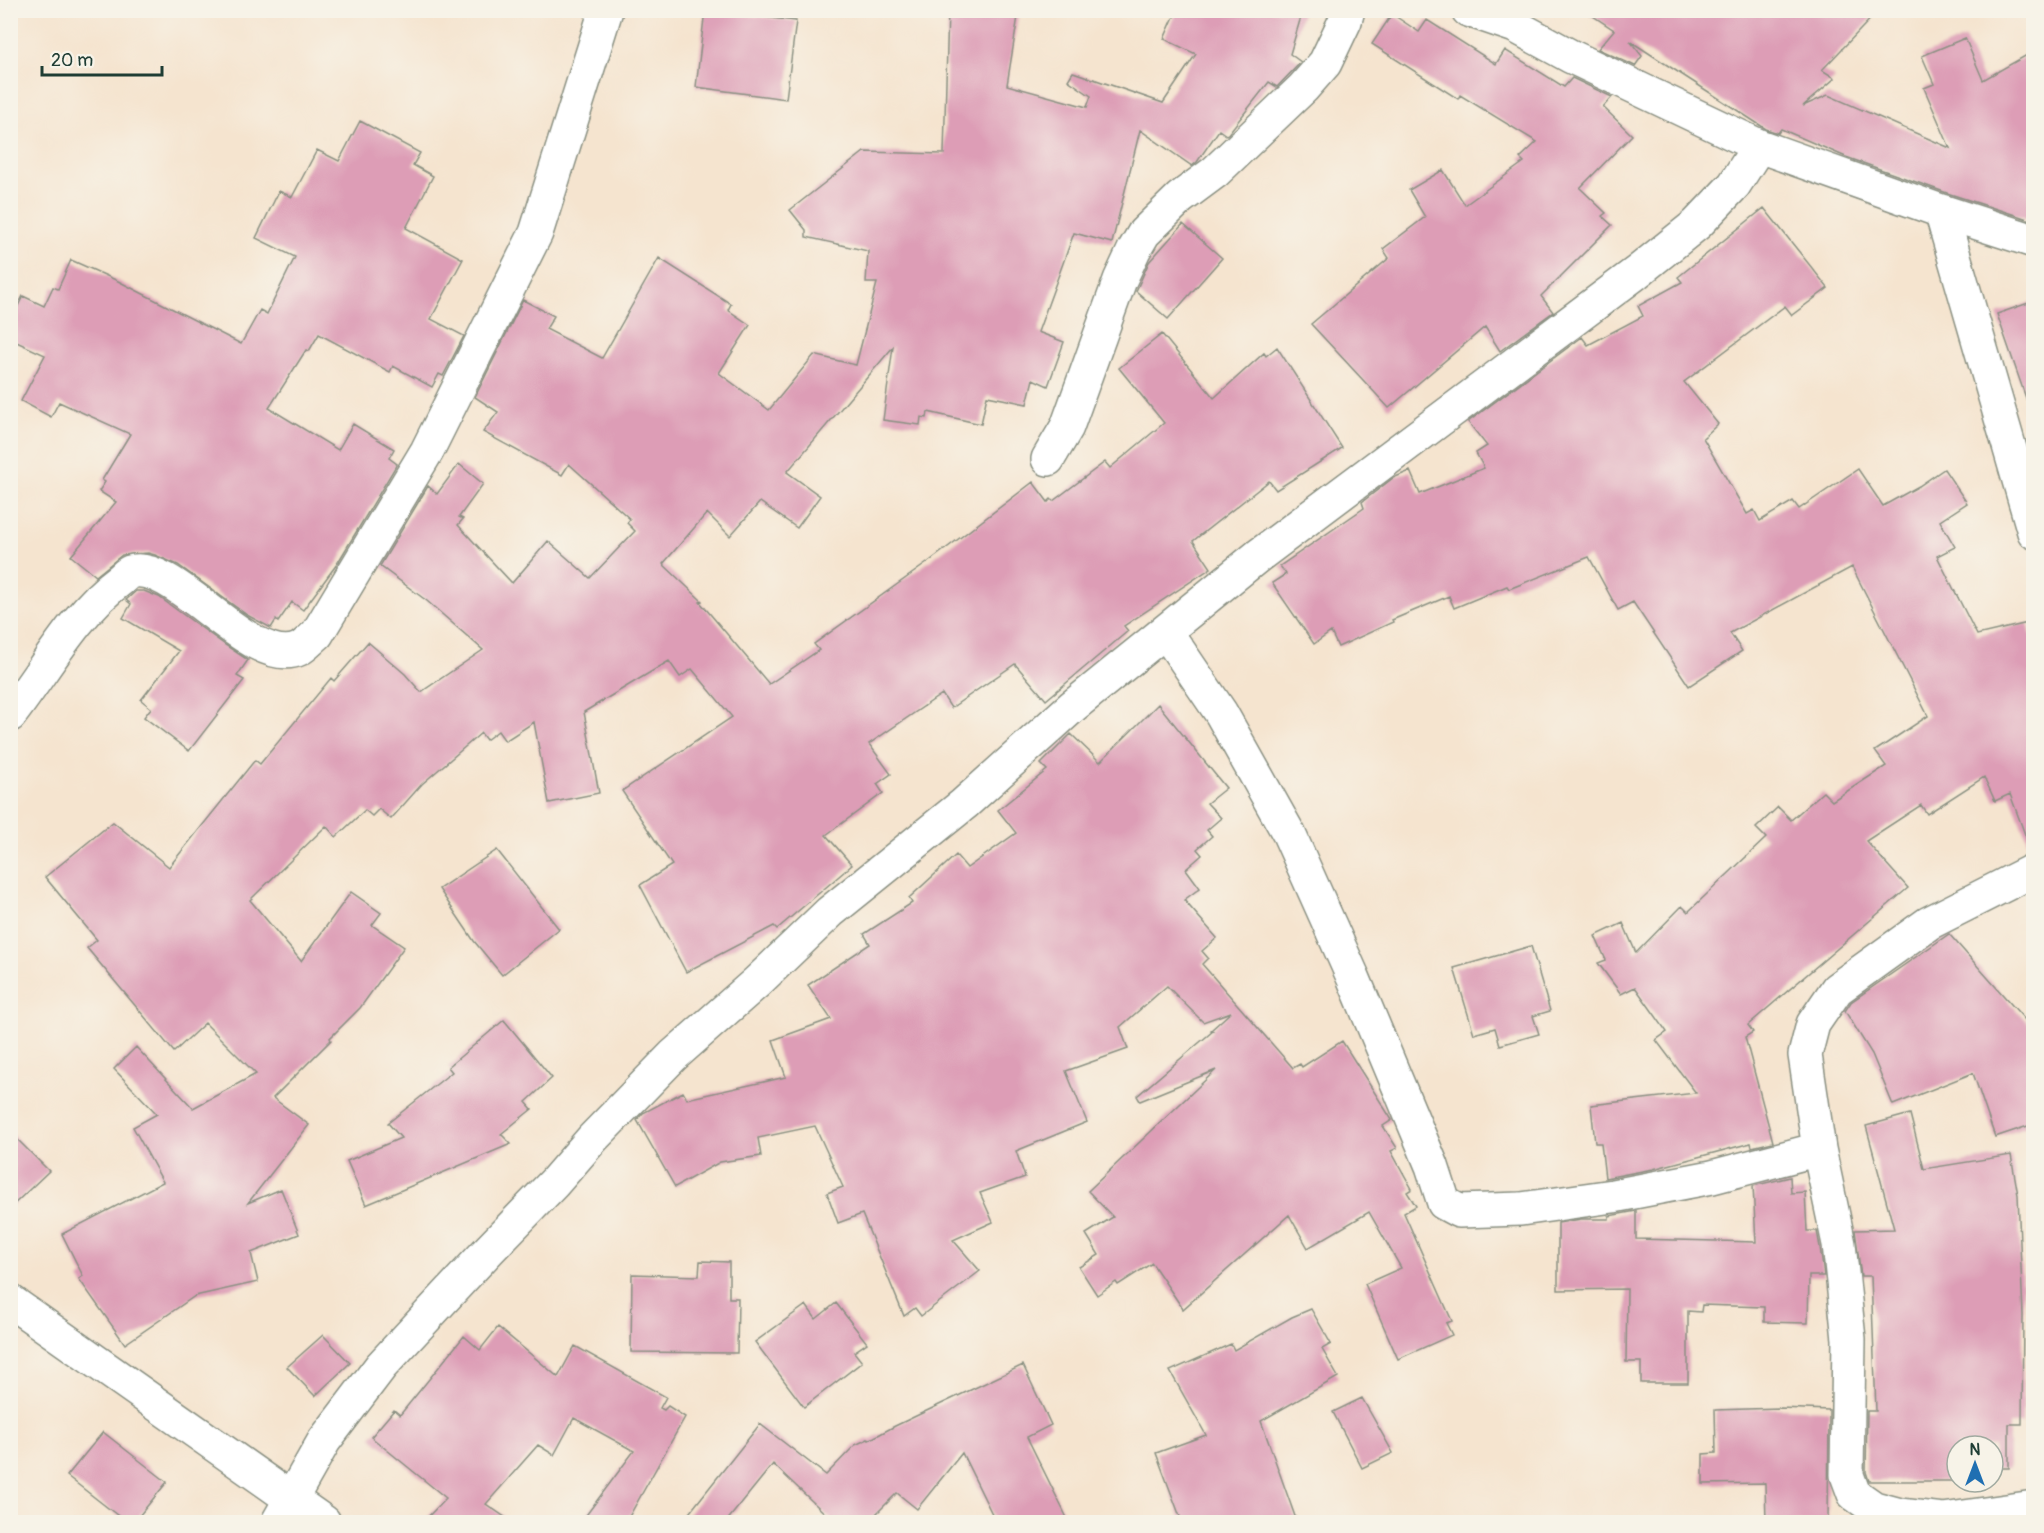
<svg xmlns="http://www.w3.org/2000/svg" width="2044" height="1533" viewBox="0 0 2044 1533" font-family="Pangolin,sans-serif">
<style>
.building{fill:#dd9db6}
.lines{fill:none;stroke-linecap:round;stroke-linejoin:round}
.minor-casing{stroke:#8a9082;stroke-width:36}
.minor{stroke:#fff;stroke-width:33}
</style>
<rect width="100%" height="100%" fill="#f7f3e8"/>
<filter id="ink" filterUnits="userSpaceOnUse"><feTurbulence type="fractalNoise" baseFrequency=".0167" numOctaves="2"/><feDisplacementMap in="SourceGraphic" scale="12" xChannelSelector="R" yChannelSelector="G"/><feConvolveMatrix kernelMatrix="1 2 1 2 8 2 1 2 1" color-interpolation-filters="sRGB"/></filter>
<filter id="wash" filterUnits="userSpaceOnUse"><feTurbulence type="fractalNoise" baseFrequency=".008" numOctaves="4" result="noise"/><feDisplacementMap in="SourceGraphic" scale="24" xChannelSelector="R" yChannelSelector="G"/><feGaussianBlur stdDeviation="1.35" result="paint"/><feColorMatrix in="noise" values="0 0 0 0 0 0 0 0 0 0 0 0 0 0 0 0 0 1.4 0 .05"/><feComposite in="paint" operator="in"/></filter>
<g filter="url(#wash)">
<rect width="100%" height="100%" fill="#f5e4cf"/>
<g id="blocks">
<path class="building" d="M 705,10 L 796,21 L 786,99 L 696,87 Z
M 948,10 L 1019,10 L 1007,85 L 1087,107 L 1091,96 L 1068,80 L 1073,72 L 1163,103 L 1196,54 L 1164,39 L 1177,10 L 1303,10 L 1290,54 L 1301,62 L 1277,87 L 1269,82 L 1228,134 L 1226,135 L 1219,130 L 1197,162 L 1192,166 L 1140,130 L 1112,243 L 1074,233 L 1038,332 L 1064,342 L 1048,386 L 1033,379 L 1027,404 L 987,396 L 981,424 L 928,412 L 927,418 L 921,417 L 920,425 L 883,420 L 893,347 L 787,472 L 820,496 L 797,528 L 760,502 L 730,536 L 707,513 L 663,564 L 702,601 L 700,602 L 769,684 L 819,650 L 814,644 L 927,563 L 1033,482 L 1048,502 L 1051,499 L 1053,501 L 1105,462 L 1110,468 L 1164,423 L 1119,368 L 1162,334 L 1214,398 L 1264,353 L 1266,356 L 1277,347 L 1342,448 L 1276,490 L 1269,481 L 1193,541 L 1211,568 L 1124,626 L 1128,631 L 1046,700 L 1015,664 L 951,708 L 942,694 L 869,744 L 891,774 L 877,784 L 883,793 L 826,835 L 852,865 L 777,929 L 774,926 L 686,972 L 640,885 L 672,865 L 622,791 L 732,717 L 692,669 L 680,677 L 669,661 L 584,712 L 599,793 L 549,803 L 534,722 L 505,741 L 498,731 L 486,740 L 481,733 L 422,784 L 391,819 L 379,809 L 372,816 L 365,810 L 336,837 L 326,826 L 250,900 L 301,961 L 351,892 L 381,913 L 372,925 L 404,947 L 360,1008 L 330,1038 L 331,1040 L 273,1098 L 309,1125 L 248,1203 L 281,1189 L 299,1234 L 251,1253 L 258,1282 L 195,1296 L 125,1344 L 79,1279 L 83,1276 L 62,1234 L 163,1182 L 133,1127 L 157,1114 L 114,1069 L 136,1047 L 193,1108 L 256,1074 L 205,1023 L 174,1052 L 87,948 L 97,940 L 45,877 L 113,822 L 169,867 L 255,760 L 260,764 L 331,678 L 334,681 L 368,642 L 405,674 L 421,692 L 483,650 L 427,601 L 380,566 L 428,486 L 437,494 L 459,464 L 483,484 L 459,517 L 463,519 L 458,525 L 512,583 L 548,541 L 590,578 L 635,531 L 627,523 L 630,519 L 569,464 L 562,475 L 483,432 L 498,412 L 475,397 L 523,300 L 554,316 L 546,329 L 602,358 L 659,258 L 731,304 L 728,310 L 750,325 L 719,373 L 769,410 L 814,355 L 856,365 L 877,283 L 866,283 L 868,251 L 806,237 L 806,230 L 790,210 L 864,152 L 944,154 Z
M 1584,10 L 1879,10 L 1822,70 L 1835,78 L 1803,106 L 1828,95 L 1950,148 L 1924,88 L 1934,84 L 1922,56 L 1965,38 L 1983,80 L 2034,51 L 2034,221 L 1947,193 L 1846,157 L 1781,129 L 1778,133 L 1766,129 L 1630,41 L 1642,56 L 1635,66 L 1598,49 L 1614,30 Z
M 1392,14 L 1419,32 L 1427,20 L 1496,64 L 1505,50 L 1564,87 L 1572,78 L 1612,97 L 1603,107 L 1632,135 L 1580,188 L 1606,213 L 1602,216 L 1612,225 L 1541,296 L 1553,312 L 1500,351 L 1485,327 L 1389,408 L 1311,324 L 1389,258 L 1383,249 L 1425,217 L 1409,190 L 1443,170 L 1465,205 L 1524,162 L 1520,158 L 1537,142 L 1460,95 L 1458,99 L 1372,44 Z
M 360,121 L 420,153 L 413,165 L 433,176 L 406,228 L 463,259 L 431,319 L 464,336 L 443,376 L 439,374 L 432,387 L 393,366 L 390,372 L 319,334 L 309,351 L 306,350 L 269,408 L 338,450 L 353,424 L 394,449 L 389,458 L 397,464 L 337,564 L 303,610 L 292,602 L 278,622 L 276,620 L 271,628 L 247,615 L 178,565 L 155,555 L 148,553 L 122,555 L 96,576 L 71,556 L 116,502 L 99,491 L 105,482 L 102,480 L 130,434 L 59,402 L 51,417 L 21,401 L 45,355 L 10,339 L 10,322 L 23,296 L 44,306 L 53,287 L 58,289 L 71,260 L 118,281 L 241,344 L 260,310 L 267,314 L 295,257 L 256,238 L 279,191 L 292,197 L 317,150 L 339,161 Z
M 1764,208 L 1828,288 L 1792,315 L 1785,306 L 1684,382 L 1718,424 L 1703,438 L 1747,514 L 1754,510 L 1760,521 L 1793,501 L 1799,509 L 1858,469 L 1883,506 L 1919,486 L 1944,469 L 1967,503 L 1940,521 L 1955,547 L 1937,556 L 1977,635 L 2028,623 L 2034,647 L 2034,848 L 2030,848 L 2010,794 L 1995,801 L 1984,777 L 1927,814 L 1921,805 L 1866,841 L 1908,888 L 1748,1025 L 1753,1032 L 1745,1037 L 1773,1142 L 1752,1147 L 1751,1143 L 1653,1169 L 1605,1178 L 1601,1143 L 1595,1143 L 1591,1105 L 1696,1093 L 1656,1040 L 1667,1032 L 1635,987 L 1621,994 L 1598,963 L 1606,960 L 1595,936 L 1623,923 L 1636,953 L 1682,906 L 1688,912 L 1766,838 L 1756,828 L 1778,807 L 1791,820 L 1823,792 L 1832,801 L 1886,766 L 1875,751 L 1928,716 L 1852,567 L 1730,633 L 1742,651 L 1689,686 L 1633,602 L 1618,610 L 1589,557 L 1509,589 L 1507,586 L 1454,608 L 1449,596 L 1392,620 L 1393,622 L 1338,647 L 1331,632 L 1314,644 L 1272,583 L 1286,574 L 1280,566 L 1364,508 L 1362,502 L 1393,478 L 1410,471 L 1420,494 L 1484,468 L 1476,453 L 1487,446 L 1468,422 L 1582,337 L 1588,345 L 1643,316 L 1638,306 L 1682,282 L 1678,277 Z
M 1183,224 L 1222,258 L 1168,319 L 1136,291 L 1149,262 Z
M 2034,301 L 2034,403 L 2028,404 L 1997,314 Z
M 136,591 L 144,591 L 159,597 L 225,645 L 248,660 L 237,676 L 244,680 L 189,751 L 144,717 L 151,708 L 141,700 L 179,651 L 123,618 L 131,604 L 126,600 Z
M 1158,704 L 1226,788 L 1207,803 L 1221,818 L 1207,830 L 1212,836 L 1197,849 L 1202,855 L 1186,869 L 1200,888 L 1184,900 L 1217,938 L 1202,951 L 1208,958 L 1202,964 L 1293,1068 L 1300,1064 L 1302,1067 L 1342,1041 L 1392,1120 L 1383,1126 L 1397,1148 L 1391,1151 L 1412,1189 L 1407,1192 L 1416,1206 L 1404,1213 L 1452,1321 L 1446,1323 L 1452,1335 L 1398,1359 L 1365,1284 L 1401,1268 L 1369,1212 L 1308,1248 L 1289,1215 L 1183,1309 L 1152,1263 L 1118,1285 L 1116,1282 L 1097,1295 L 1079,1267 L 1099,1255 L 1086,1234 L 1113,1217 L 1088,1191 L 1216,1070 L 1140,1101 L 1137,1096 L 1213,1031 L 1211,1030 L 1231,1012 L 1203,1022 L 1167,986 L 1120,1027 L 1128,1049 L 1066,1071 L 1087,1122 L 1016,1151 L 1025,1177 L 980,1193 L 993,1222 L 953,1240 L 980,1271 L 921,1316 L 915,1308 L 904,1316 L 862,1214 L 838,1223 L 827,1193 L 843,1187 L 815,1126 L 758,1138 L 761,1156 L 720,1162 L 675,1187 L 637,1120 L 643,1113 L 683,1092 L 687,1099 L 786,1077 L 773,1040 L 831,1019 L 808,985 L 870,944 L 864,934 L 912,903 L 909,898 L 956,855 L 967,868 L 1016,833 L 998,810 L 1047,770 L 1041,764 L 1071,734 L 1100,762 Z
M 497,850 L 559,929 L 502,975 L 474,941 L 439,889 Z
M 1949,934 L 2034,1030 L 2034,1124 L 1995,1137 L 1973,1073 L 1893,1105 L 1872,1054 L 1845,1011 L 1851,1002 Z
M 1531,946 L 1550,1011 L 1533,1016 L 1539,1034 L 1500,1045 L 1495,1028 L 1474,1034 L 1454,968 Z
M 504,1020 L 552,1078 L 526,1102 L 532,1109 L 501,1134 L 511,1144 L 366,1205 L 347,1161 L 401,1138 L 388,1123 L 452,1072 L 448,1067 Z
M 1910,1114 L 1924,1169 L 2011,1155 L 2018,1195 L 2023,1315 L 2022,1424 L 2009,1424 L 2009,1468 L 1993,1468 L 1993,1446 L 1957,1446 L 1957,1481 L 1869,1481 L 1866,1472 L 1867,1411 L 1876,1411 L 1871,1276 L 1861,1276 L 1855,1230 L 1894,1229 L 1866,1126 Z
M 10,1132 L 49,1171 L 10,1208 Z
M 1790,1177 L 1791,1193 L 1805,1192 L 1807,1231 L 1817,1231 L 1820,1247 L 1824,1276 L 1809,1276 L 1808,1323 L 1764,1322 L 1764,1307 L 1702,1305 L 1701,1312 L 1688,1311 L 1688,1383 L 1641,1383 L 1641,1362 L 1626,1362 L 1627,1289 L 1558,1290 L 1558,1223 L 1581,1219 L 1609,1219 L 1609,1216 L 1636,1211 L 1636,1239 L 1756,1242 L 1753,1186 Z
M 700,1261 L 729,1262 L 729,1298 L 738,1298 L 737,1353 L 631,1352 L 632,1274 L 699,1276 Z
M 836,1303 L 867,1343 L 854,1352 L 862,1362 L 804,1407 L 755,1342 L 806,1305 L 816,1319 Z
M 1311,1309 L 1331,1344 L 1322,1349 L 1338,1377 L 1261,1421 L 1297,1522 L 1182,1522 L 1156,1453 L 1206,1435 L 1170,1371 L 1231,1344 L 1234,1350 L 1292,1317 Z
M 498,1327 L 558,1377 L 575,1346 L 666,1397 L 660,1408 L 664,1410 L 668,1406 L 685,1417 L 626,1522 L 581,1522 L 634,1451 L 574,1418 L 554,1455 L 538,1445 L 486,1504 L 512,1522 L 423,1522 L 446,1498 L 371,1437 L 394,1410 L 400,1415 L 464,1336 L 480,1350 Z
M 323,1335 L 350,1363 L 315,1396 L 287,1367 Z
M 1023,1365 L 1051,1425 L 1027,1437 L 1069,1522 L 996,1522 L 962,1453 L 917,1509 L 897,1493 L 868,1522 L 834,1522 L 773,1464 L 726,1522 L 682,1522 L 760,1424 L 826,1475 L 855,1445 L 868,1439 L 869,1440 L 895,1426 Z
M 1362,1398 L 1393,1453 L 1362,1468 L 1333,1412 Z
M 1780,1408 L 1829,1410 L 1828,1522 L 1766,1522 L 1765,1483 L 1703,1484 L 1703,1454 L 1716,1453 L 1715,1410 Z
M 103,1432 L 167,1482 L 134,1522 L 126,1522 L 67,1476 Z"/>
</g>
</g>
<g filter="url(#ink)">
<use href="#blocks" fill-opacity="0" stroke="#8a9082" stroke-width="1.5"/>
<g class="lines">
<defs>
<path id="minor" d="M 1468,10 L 1515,26 L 1570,56 L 1759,146 L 1941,211 L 2034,241
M 1941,211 L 2034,532
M 1048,459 L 1067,427 L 1120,280 L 1134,250 L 1144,233 L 1180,198 L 1215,172 L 1303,88 L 1325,63 L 1345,21 L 1348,10
M 1166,632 L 1221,713 L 1289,834 L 1353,977 L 1432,1166 L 1444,1203 L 1459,1211 L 1521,1209 L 1613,1196 L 1712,1177 L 1819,1149
M 10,715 C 45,670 74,614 120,580 C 123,578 127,573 130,572 C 173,557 252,671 299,649 C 305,646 312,638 317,634 L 427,451 L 536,233 L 606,10
M 2034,870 L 1929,923 L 1837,989 L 1813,1024 L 1805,1055 L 1819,1149 L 1839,1244 L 1849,1339 L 1847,1475 L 1854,1494 L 1874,1508 L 1900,1515 L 1943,1520 L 2034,1507
M 10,1301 L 324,1522
M 278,1522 L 324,1441 L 381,1366 L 489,1250 L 554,1183 L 593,1138 L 673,1056 L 757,982 L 830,912 L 964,804 L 1073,706 L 1258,556 L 1636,273 L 1697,224 L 1734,185 L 1759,146"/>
</defs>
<use href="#minor" class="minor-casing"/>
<use href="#minor" class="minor"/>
</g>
</g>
<rect width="2044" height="1533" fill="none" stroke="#f7f3e8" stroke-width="36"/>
<g transform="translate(1975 1464)"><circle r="28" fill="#f7f3e8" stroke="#a1aaa0" stroke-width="1.5"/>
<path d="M0-4.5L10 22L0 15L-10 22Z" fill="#1f6fb2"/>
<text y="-9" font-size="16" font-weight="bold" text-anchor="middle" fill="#1f3d34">N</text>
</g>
<path d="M42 66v9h120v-9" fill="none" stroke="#1f3d34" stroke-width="3"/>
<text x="51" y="66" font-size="18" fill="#1f3d34" stroke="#f7f3e8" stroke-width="4.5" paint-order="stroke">20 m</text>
</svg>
